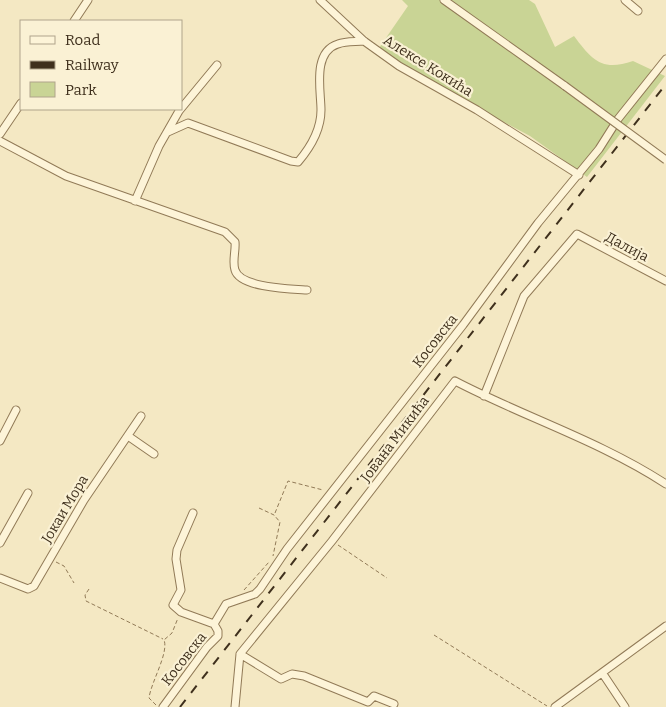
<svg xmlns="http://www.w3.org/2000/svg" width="666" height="707" viewBox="0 0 666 707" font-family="Bitter,serif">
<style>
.green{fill:#c9d495}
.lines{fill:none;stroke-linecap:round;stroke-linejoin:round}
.minor-casing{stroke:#917a57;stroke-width:9}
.path{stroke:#917a57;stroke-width:1;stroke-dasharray:4 2.5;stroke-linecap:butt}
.minor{stroke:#fdf4d8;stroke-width:7}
.rail{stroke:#3f301d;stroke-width:2;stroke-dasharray:9 9;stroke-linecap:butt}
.minor-bridge-casing{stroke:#917a57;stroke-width:9;stroke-linecap:butt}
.minor-bridge{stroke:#fdf4d8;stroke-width:7}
.labels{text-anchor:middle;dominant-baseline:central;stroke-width:4.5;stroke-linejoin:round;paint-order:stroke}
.street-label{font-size:14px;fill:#3f301d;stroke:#faf1d4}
</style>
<rect width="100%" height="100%" fill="#f4e8c3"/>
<path class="green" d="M 402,0 L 529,0 L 535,4 L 555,47 L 574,36 C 592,60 602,72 633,61 L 665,76 L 587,177 L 530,136 L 440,88 L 379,48 L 408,6 Z"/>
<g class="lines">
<defs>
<path id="minor" d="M 320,0 L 364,41 L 399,66 L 477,110 L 579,175
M 444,0 L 565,86
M 625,0 L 638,11
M 74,21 L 88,0
M 168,132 L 188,123 L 291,161 L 298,162 C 310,148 321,129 321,110 C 321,91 312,52 338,44 C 346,41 356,42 364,41
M 0,134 L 21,103
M 0,141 L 66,176 L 225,232 L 235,242 C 236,251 232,261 235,270 C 240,288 291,289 307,290
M 135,201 L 159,146 L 179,111 L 217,65
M 484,396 L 524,296 L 577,234 L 666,281
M 128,436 L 154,454
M 0,441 L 16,410
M 0,543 L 28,493
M 0,578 L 28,589 L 34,586 L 84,500 L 141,416
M 214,624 L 226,604 L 255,594 L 260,589 L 287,549 L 463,325 L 538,223 L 599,149 L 618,119 L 666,59
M 240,654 L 281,679 L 292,674 L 304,676 L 368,702 L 374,696 L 394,704
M 603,674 L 625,707
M 163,707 L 207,647 L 218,636 L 218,631 L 214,624 L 181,612 L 173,605 L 181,590 L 176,559 L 177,550 L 193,513
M 235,707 L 240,654 L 332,541 L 455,381 C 524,417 600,441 666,484
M 555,707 L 666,626"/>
</defs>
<use href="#minor" class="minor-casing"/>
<path class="path" d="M 259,508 L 274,515 L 280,522 L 273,556
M 275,513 L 288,481 L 323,490
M 338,545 L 387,578
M 56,562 L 64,566 L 74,583
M 89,589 L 85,595 L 86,601 L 163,639
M 244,590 L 269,562
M 434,635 L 547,706
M 156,705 L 149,698 C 151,682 169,653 164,640 L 172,633 L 178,618"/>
<use href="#minor" class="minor"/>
<path class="rail" d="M 180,707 L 666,84"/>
<defs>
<path id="minor-bridge" d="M 565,86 L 666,160"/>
</defs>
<use href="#minor-bridge" class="minor-bridge-casing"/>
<use href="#minor-bridge" class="minor-bridge"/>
</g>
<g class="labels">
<g class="street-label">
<text transform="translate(428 66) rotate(32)">Алексе Кокића</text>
<text transform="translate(627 247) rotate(28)">Далија</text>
<text transform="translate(435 341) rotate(-52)">Косовска</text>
<text transform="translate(395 439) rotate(-53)">Јована Микића</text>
<text transform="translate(65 509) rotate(-59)">Јокаи Мора</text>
<text transform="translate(184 659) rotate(-52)">Косовска</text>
</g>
</g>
<rect x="20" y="20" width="162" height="90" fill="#faf1d4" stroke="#afa48b"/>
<rect x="30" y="36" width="25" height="8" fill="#fdf4d8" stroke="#afa48b"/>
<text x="65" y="45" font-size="15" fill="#3f301d">Road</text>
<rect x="30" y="61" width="25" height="8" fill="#3f301d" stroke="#afa48b"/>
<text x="65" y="70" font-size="15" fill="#3f301d">Railway</text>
<rect x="30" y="82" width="25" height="15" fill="#c9d495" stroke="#afa48b"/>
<text x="65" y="95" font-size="15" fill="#3f301d">Park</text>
</svg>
